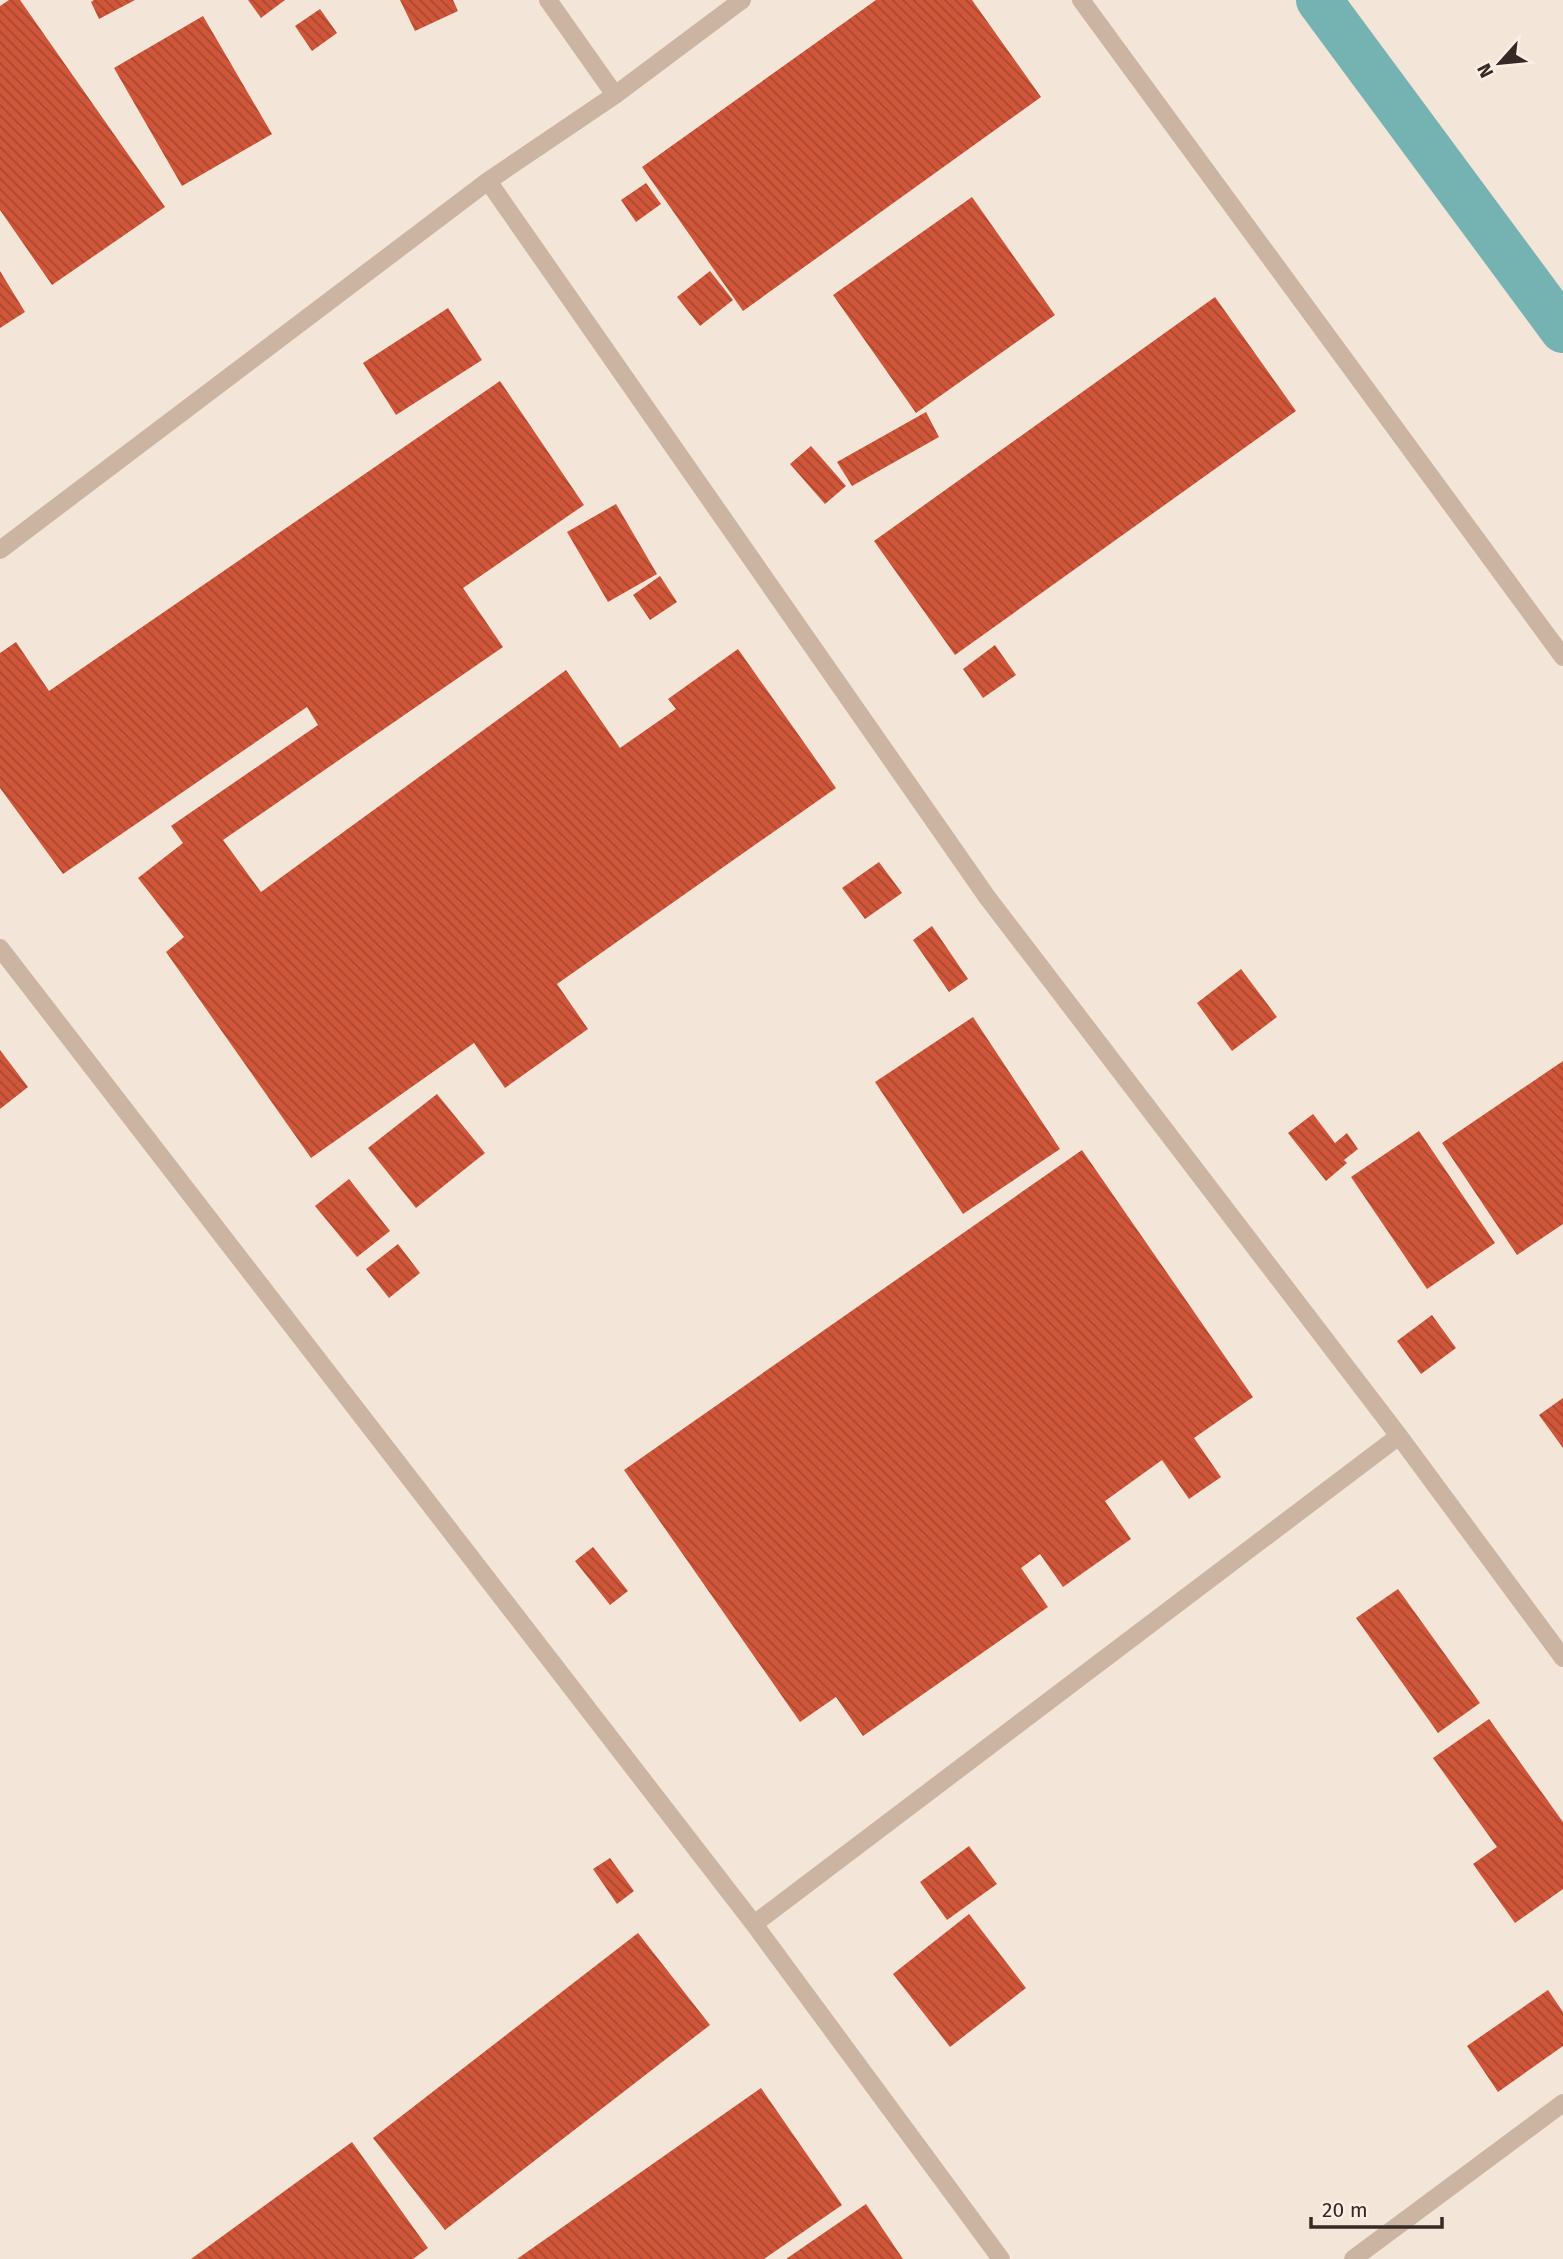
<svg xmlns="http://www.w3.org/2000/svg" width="1563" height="2259" viewBox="0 0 1563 2259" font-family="'Fira Sans',sans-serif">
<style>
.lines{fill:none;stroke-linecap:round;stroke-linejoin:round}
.canal{stroke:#75b3b2;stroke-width:46}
.building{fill:url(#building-back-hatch)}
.minor{stroke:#ccb4a3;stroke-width:18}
</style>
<defs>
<pattern id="building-back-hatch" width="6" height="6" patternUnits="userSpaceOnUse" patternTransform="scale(1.75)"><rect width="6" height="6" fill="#d05639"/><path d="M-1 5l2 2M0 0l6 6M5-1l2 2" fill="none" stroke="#aa4730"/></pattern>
</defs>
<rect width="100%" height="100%" fill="#f3e5d8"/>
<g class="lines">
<path class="canal" d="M 1319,0 L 1563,330"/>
</g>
<path class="building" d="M 9,0 L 20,0 L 165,207 L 52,285 L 0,210 L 0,6 Z
M 94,0 L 135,0 L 99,19 L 91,2 Z
M 248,0 L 285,0 L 261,18 Z
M 400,0 L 453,0 L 458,11 L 415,31 Z
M 876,0 L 972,0 L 1041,97 L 743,311 L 642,167 Z
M 320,9 L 337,33 L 312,51 L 295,26 Z
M 203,16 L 272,134 L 182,186 L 114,68 Z
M 646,183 L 661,204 L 636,222 L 621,200 Z
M 972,197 L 1055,315 L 916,413 L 833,295 Z
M 0,271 L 25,312 L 0,328 Z
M 710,271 L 733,300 L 700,326 L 677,297 Z
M 1215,297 L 1296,411 L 955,655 L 874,541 Z
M 448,308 L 482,360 L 396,415 L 363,363 Z
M 500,381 L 584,505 L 463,588 L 503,647 L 223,840 L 261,892 L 566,670 L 620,748 L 676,709 L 668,699 L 738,649 L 836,788 L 557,984 L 588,1029 L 505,1088 L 474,1043 L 311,1158 L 166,952 L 184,937 L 138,878 L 183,843 L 171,826 L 318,725 L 307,707 L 63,874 L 0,788 L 0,653 L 16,642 L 49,691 Z
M 926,412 L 939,437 L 852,486 L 837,462 Z
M 811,446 L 846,486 L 825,504 L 790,464 Z
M 616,504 L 657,574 L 608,602 L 567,532 Z
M 660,576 L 677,602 L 650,620 L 633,595 Z
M 995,645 L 1016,675 L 983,698 L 963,669 Z
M 879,862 L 902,893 L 865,919 L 842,888 Z
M 932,926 L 968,979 L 949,992 L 913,940 Z
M 1241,969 L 1277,1017 L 1232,1051 L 1197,1003 Z
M 973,1017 L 1060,1149 L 963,1214 L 875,1082 Z
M 0,1050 L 28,1087 L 0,1109 Z
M 1563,1061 L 1563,1224 L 1517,1255 L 1442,1143 Z
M 437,1094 L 485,1153 L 416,1208 L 368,1148 Z
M 1313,1114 L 1335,1143 L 1347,1133 L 1358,1149 L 1344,1160 L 1347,1163 L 1326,1181 L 1288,1133 Z
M 1419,1131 L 1495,1243 L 1427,1289 L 1351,1177 Z
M 1082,1150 L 1253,1397 L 1194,1438 L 1221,1477 L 1189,1499 L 1162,1460 L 1105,1501 L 1131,1539 L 1063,1587 L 1040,1554 L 1021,1568 L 1048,1607 L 863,1736 L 836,1697 L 800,1722 L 624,1470 Z
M 349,1179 L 390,1231 L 357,1257 L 315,1206 Z
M 398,1244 L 420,1273 L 389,1298 L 366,1269 Z
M 1432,1315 L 1456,1348 L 1421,1374 L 1397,1341 Z
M 1563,1398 L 1563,1448 L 1539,1415 Z
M 593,1547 L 628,1591 L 610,1605 L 575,1561 Z
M 1398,1589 L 1480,1703 L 1438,1733 L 1356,1618 Z
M 1489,1719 L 1563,1822 L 1563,1889 L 1515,1923 L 1473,1864 L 1497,1847 L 1433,1758 Z
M 969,1846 L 997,1884 L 947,1920 L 920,1882 Z
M 610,1858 L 634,1891 L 617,1904 L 593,1869 Z
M 969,1914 L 1026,1988 L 950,2047 L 893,1974 Z
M 638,1933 L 710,2025 L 445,2230 L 373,2138 Z
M 1548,1990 L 1563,2012 L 1563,2046 L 1498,2092 L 1467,2046 Z
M 761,2088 L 842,2205 L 764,2259 L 517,2259 Z
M 352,2142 L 428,2248 L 413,2259 L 191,2259 Z
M 866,2204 L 903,2259 L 786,2259 Z"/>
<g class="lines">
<path class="minor" d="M 548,0 L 615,95
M 1081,0 L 1563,657
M 488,181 L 987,897 L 1399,1436 L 1563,1658
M 0,550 L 488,181 L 615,95 L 742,0
M 0,948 L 754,1924 L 1001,2259
M 754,1924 L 1399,1436
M 1353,2259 L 1563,2103"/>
</g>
<g transform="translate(1500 63) rotate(243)" stroke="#fbefe5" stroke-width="5" paint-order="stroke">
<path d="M0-5L12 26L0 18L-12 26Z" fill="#372a26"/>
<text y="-10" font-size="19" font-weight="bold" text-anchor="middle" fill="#372a26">N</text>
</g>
<path d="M1311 2217v10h131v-10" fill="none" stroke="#372a26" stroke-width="3.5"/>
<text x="1322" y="2217" font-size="21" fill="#372a26" stroke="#fbefe5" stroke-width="5" paint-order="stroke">20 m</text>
</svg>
